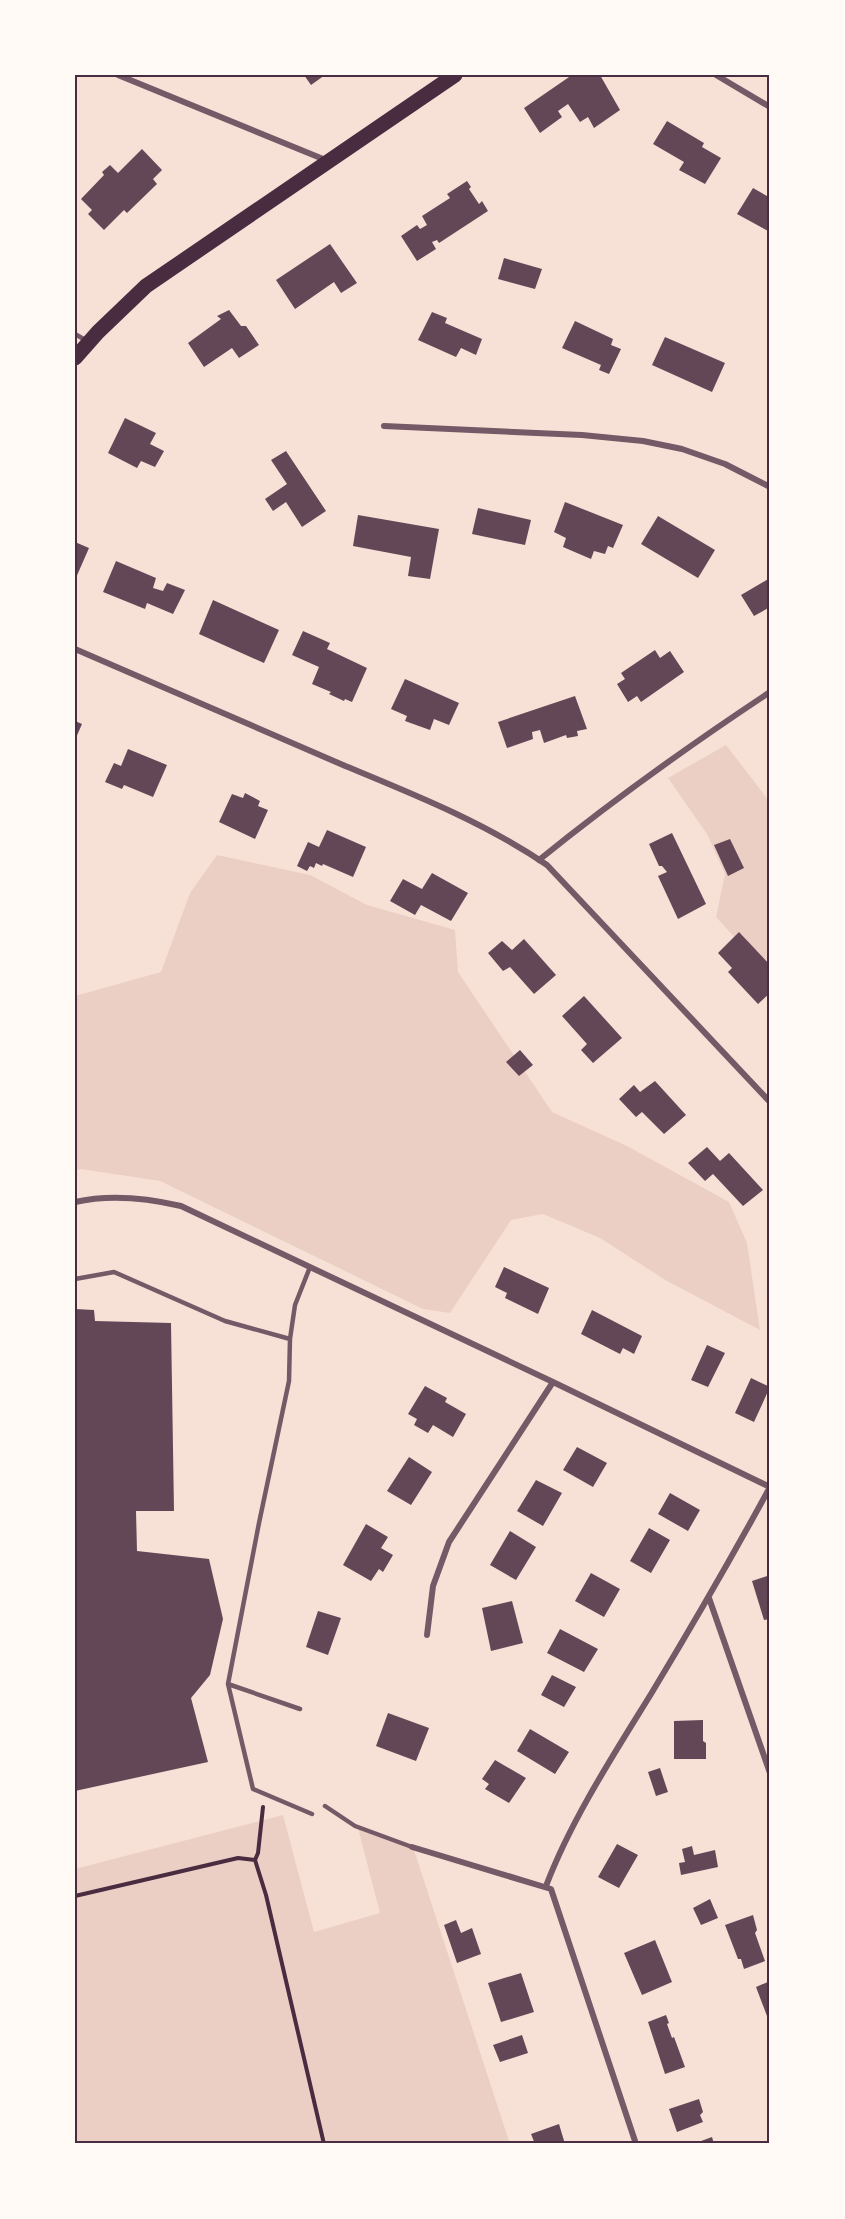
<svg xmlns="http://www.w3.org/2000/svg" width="845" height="2219" viewBox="0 0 845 2219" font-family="'Space Grotesk',sans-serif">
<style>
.green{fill:#ebcfc5}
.building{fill:#644757}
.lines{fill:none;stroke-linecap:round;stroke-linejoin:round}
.path{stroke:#4a2c40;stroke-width:4}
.service{stroke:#755966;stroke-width:4.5}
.minor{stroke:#755966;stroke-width:6}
.primary{stroke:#4a2c40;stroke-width:15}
.neatline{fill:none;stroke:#4a2c40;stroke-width:2}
</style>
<rect width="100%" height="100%" fill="#f7e1d7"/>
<path class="green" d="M 726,745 L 770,802 L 770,970 L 759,964 L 716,917 L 725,874 L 707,834 L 668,778 Z
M 217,855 L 310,875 L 367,905 L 455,930 L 458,972 L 552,1112 L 627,1146 L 729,1202 L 747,1243 L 760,1330 L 667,1281 L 600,1238 L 543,1214 L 511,1220 L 450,1313 L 423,1309 L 160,1181 L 81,1169 L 75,1170 L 75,996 L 161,972 L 190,893 Z
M 283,1815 L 314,1932 L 380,1913 L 358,1828 L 414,1850 L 510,2144 L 75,2144 L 75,1869 Z"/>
<path class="building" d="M 304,75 L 325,75 L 311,85 Z
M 572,75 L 600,75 L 620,110 L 594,128 L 588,117 L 580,122 L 568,104 L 558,111 L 562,117 L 540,133 L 524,108 Z
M 667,121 L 704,143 L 702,147 L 721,158 L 705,184 L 679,170 L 684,162 L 653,144 Z
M 142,149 L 162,170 L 153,179 L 157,184 L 127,213 L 124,210 L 104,230 L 88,214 L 92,210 L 81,199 L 104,175 L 102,172 L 110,165 L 118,173 Z
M 467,181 L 471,187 L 469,189 L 479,204 L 482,201 L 488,211 L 439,243 L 437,240 L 432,242 L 436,249 L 417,261 L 401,236 L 417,225 L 420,229 L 427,225 L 422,216 L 450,198 L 447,194 Z
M 753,188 L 767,196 L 770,192 L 770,232 L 737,214 Z
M 330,244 L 357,283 L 341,293 L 334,282 L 295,309 L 276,280 Z
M 504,258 L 542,269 L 535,289 L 498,279 Z
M 229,310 L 241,326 L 246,326 L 259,345 L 239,358 L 232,348 L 204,367 L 188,343 L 221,319 L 217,316 Z
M 432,312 L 447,318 L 445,323 L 482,339 L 476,355 L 461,348 L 456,357 L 418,340 Z
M 575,321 L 613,339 L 611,345 L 621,349 L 609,374 L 599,370 L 601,365 L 562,348 Z
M 665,337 L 725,363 L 712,392 L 652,365 Z
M 125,418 L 156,433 L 150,444 L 164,451 L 155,467 L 141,461 L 137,468 L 108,453 Z
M 286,451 L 326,511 L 302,527 L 286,502 L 273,511 L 265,499 L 287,484 L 271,460 Z
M 565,502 L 623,525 L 613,548 L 608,546 L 605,554 L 594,551 L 591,559 L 563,547 L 566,538 L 554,532 Z
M 478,508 L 531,520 L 525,545 L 472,534 Z
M 358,515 L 439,529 L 430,579 L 408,576 L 411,557 L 353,546 Z
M 658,516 L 715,550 L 698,578 L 641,544 Z
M 75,542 L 89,548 L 75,580 Z
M 116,561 L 156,578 L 153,588 L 163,591 L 167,583 L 185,590 L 173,614 L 147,603 L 145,609 L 103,592 Z
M 770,578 L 770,607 L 754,616 L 741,595 Z
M 213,600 L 279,630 L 264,663 L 199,634 Z
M 303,631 L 330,643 L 327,649 L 367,668 L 352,702 L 345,699 L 344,701 L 329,694 L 331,692 L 312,684 L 319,667 L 292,655 Z
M 655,650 L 660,658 L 670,651 L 684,672 L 641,702 L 637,696 L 628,702 L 617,684 L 625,679 L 621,673 Z
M 405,679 L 459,703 L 449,725 L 434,719 L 430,730 L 405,721 L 407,716 L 391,709 Z
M 575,696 L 587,729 L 577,731 L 578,736 L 567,738 L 566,735 L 544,743 L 540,730 L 532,732 L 533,739 L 507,748 L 498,722 Z
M 75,721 L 82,724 L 75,740 Z
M 128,749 L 167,765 L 153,797 L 124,785 L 122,789 L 105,782 L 114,763 L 121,766 Z
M 245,793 L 260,801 L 258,806 L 268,810 L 255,839 L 219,822 L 232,794 L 243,798 Z
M 327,830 L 366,847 L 353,877 L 323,864 L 322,866 L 316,863 L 314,868 L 310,866 L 307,871 L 297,866 L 308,842 L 319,847 Z
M 672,833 L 706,904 L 678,919 L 658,876 L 667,872 L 662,866 L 659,866 L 649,844 Z
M 730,839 L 744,868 L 728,876 L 714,845 Z
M 432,873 L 468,893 L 451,921 L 421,905 L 415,915 L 390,901 L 403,879 L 422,889 Z
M 739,932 L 770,965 L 770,993 L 758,1004 L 728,972 L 732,968 L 718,953 Z
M 524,939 L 556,975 L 534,994 L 510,967 L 503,971 L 488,953 L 502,941 L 512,950 Z
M 584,996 L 622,1038 L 593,1063 L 581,1050 L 587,1044 L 562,1016 Z
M 520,1050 L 533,1065 L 519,1076 L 506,1062 Z
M 655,1081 L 686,1115 L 664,1134 L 642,1112 L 636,1117 L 619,1099 L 634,1085 L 640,1092 Z
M 707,1147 L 720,1161 L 729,1153 L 763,1190 L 743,1206 L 713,1174 L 705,1181 L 688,1163 Z
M 504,1267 L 549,1288 L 538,1314 L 505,1298 L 507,1293 L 495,1287 Z
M 75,1309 L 94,1310 L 95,1321 L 171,1323 L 174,1511 L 136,1511 L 137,1551 L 209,1559 L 223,1619 L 210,1675 L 191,1698 L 208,1762 L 75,1791 Z
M 592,1310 L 642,1336 L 634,1354 L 623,1348 L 620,1354 L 581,1334 Z
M 707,1345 L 725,1353 L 708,1387 L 691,1380 Z
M 751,1378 L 770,1387 L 754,1422 L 735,1413 Z
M 425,1386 L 447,1398 L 445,1402 L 466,1414 L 453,1437 L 433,1425 L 428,1433 L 414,1425 L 417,1419 L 408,1414 Z
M 577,1447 L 607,1463 L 593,1487 L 563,1470 Z
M 409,1457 L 432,1472 L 411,1505 L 387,1491 Z
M 536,1480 L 562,1493 L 543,1526 L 517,1511 Z
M 670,1493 L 700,1510 L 688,1531 L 658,1514 Z
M 366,1524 L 388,1537 L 381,1548 L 393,1555 L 383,1572 L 379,1569 L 371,1581 L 343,1565 Z
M 649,1528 L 670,1540 L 651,1573 L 630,1561 Z
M 510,1531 L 536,1547 L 516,1580 L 490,1565 Z
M 591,1573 L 620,1589 L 604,1617 L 575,1601 Z
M 770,1575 L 770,1619 L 764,1620 L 752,1581 Z
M 512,1601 L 523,1643 L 491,1651 L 482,1608 Z
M 318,1611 L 341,1618 L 328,1655 L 306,1647 Z
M 560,1629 L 598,1649 L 584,1672 L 547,1653 Z
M 552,1675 L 576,1687 L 564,1707 L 541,1695 Z
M 388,1713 L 429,1728 L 416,1761 L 376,1746 Z
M 703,1720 L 703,1741 L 706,1743 L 706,1759 L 674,1759 L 674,1721 Z
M 530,1729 L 569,1752 L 555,1774 L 517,1751 Z
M 495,1760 L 526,1778 L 509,1803 L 485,1789 L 489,1784 L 482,1779 Z
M 660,1768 L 668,1792 L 656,1796 L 648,1772 Z
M 617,1844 L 638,1855 L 619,1888 L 598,1877 Z
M 692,1846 L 694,1855 L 715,1850 L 718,1867 L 681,1875 L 679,1863 L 685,1862 L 682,1849 Z
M 710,1899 L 718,1918 L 701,1925 L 693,1908 Z
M 753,1915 L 757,1930 L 755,1933 L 765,1961 L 744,1969 L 741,1959 L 738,1959 L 725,1925 Z
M 456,1920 L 461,1933 L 472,1928 L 481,1954 L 457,1963 L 444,1925 Z
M 655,1940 L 672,1982 L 642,1995 L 624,1953 Z
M 521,1973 L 534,2012 L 501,2022 L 488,1983 Z
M 770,1981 L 770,2024 L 756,1987 Z
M 666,2015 L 669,2023 L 667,2024 L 672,2038 L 674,2037 L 685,2067 L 665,2074 L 648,2022 Z
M 522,2035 L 528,2053 L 500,2062 L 493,2045 Z
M 699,2099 L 703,2112 L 700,2115 L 703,2122 L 677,2132 L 669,2109 Z
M 559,2124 L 565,2144 L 535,2144 L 531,2134 Z
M 712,2137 L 714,2144 L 693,2144 Z"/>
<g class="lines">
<path class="path" d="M 263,1807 L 258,1853 L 255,1860 L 266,1895 L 324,2144
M 75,1896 L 238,1858 L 255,1860"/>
<path class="service" d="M 75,334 L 87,341
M 75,1279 L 114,1272 L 225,1321 L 290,1339
M 228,1684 L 253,1789 L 312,1814
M 300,1709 L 228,1684 L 259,1523 L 289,1381 L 290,1339 L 295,1305 L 310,1267
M 325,1806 L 355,1826 L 412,1847"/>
<path class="minor" d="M 118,75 L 328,161
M 716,75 L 770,107
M 384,426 L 582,435 L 643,441 L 682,449 L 725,464 L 770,487
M 75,649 C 164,688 254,726 343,765 C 413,794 484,822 547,865 L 770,1102
M 539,860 C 613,800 690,745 770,692
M 75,1202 C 110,1194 147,1198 181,1206 L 553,1382 L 770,1487
M 709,1598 L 770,1773
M 427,1635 L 433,1586 L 449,1542 L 553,1382
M 412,1847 L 551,1889 L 636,2144
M 546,1886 C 571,1820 614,1754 651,1694 C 692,1626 732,1557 770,1487"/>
<path class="primary" d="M 75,358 L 98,332 L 146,286 L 455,75"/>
</g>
<rect width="845" height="2219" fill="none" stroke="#fffaf5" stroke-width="153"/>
<rect x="76" y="76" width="692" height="2066" class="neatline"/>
</svg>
